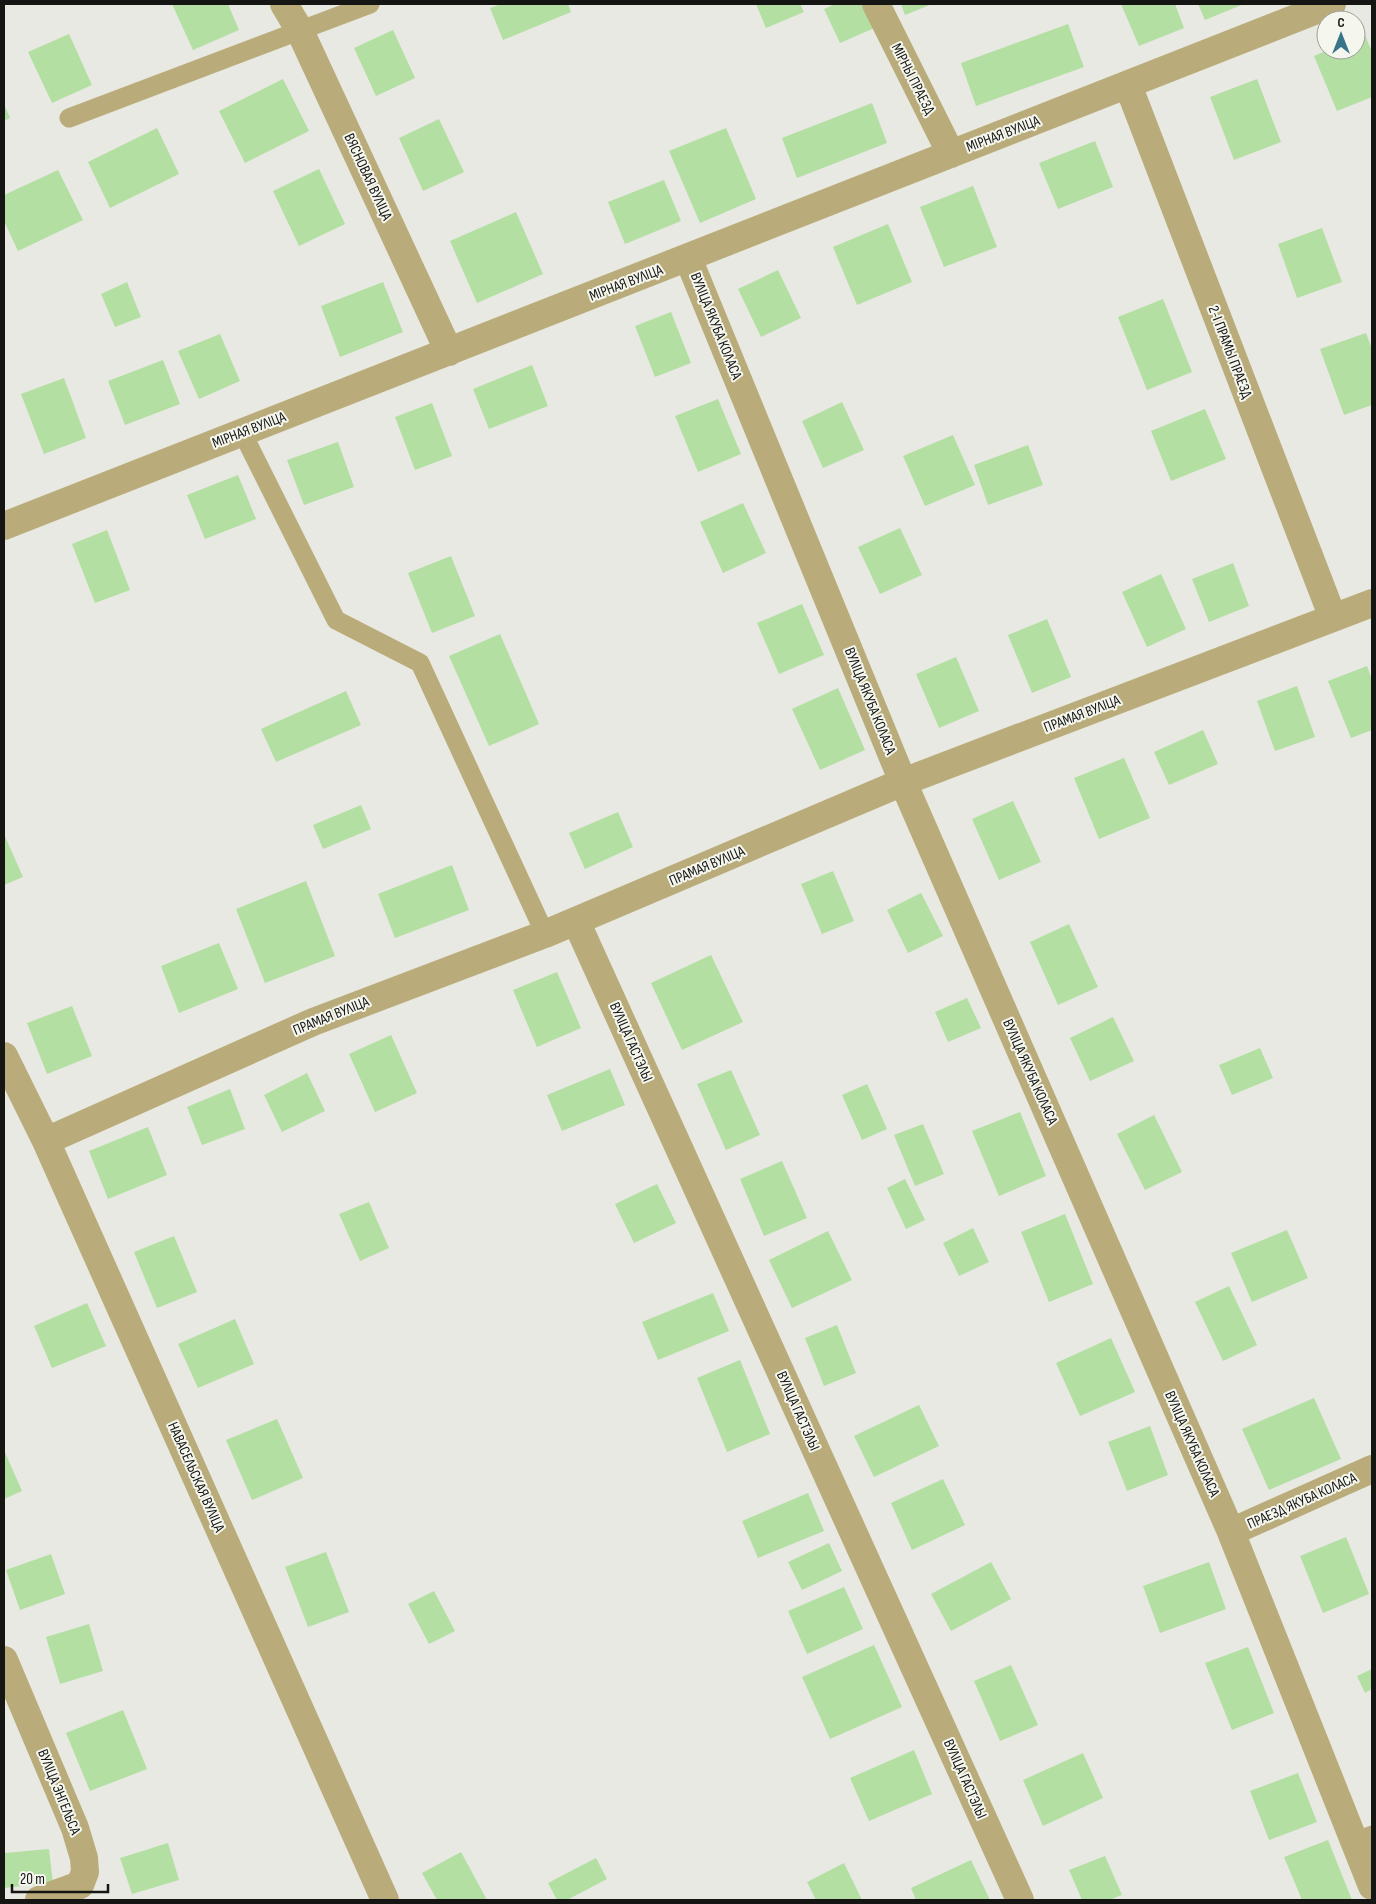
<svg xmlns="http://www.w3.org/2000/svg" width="1376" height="1904" viewBox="0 0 1376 1904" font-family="'Sofia Sans Condensed',sans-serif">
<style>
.building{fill:#b3dfa3}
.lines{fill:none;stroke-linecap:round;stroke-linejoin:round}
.service{stroke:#baac7a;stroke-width:19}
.minor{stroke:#baac7a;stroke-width:28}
.labels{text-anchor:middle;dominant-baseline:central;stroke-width:4;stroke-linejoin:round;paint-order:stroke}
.street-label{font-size:15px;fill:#151513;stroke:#f5f7ef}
</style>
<rect width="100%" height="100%" fill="#e8e9e2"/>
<path class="building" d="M 172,4 L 228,4 L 239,30 L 193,50 Z
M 501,4 L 568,4 L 571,12 L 503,40 L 490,8 Z
M 756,4 L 800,4 L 804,12 L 766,28 Z
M 835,4 L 870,4 L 879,26 L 840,43 L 824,9 Z
M 901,4 L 932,4 L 905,15 Z
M 1121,4 L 1175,4 L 1184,28 L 1139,46 Z
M 1198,4 L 1244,4 L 1205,20 Z
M 1068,24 L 1084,67 L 976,106 L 961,63 Z
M 393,30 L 415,78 L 376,96 L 354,48 Z
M 69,34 L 92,85 L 52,103 L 28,52 Z
M 1365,35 L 1372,52 L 1372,97 L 1337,111 L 1314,56 L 1328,50 L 1356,50 L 1356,39 Z
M 283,79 L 309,131 L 245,163 L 219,111 Z
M 1257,79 L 1281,142 L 1234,160 L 1210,97 Z
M 872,103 L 887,143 L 797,178 L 782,138 Z
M 4,104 L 10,118 L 4,121 Z
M 439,119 L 464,172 L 423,191 L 399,138 Z
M 157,128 L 179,174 L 110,208 L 88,162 Z
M 726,128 L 756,199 L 700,223 L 669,151 Z
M 1095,141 L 1113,187 L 1058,209 L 1039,163 Z
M 319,169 L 345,224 L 299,246 L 273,191 Z
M 58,170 L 83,220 L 18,251 L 4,221 L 4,195 Z
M 664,180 L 681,221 L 625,244 L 608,202 Z
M 973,186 L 997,247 L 944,267 L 920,207 Z
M 516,212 L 543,274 L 477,303 L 450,241 Z
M 888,224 L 912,282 L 857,305 L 833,247 Z
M 1322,228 L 1342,282 L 1297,298 L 1278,244 Z
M 778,270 L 801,318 L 761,337 L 738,289 Z
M 127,282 L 141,317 L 115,327 L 101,294 Z
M 383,282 L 403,332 L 340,357 L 321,306 Z
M 1163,299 L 1192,372 L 1147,390 L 1118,317 Z
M 671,312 L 691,363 L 655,377 L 635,326 Z
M 1366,333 L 1372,349 L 1372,405 L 1344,415 L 1320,349 Z
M 220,334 L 240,381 L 199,399 L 178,351 Z
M 163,360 L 180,404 L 125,425 L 108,381 Z
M 532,365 L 548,406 L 489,429 L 473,389 Z
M 64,378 L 86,438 L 44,454 L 21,394 Z
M 718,399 L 741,454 L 698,472 L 675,416 Z
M 842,402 L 864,450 L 823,468 L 802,421 Z
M 432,403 L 452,456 L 415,470 L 395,417 Z
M 1205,409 L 1226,459 L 1171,481 L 1151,431 Z
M 953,435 L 975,485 L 925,506 L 903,456 Z
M 338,442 L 354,487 L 304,505 L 287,460 Z
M 1028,445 L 1043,485 L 988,505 L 974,465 Z
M 238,475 L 256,519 L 205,539 L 187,495 Z
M 743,503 L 766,553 L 723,573 L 700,522 Z
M 900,528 L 922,575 L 880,594 L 858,547 Z
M 107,530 L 130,590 L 95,603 L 72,544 Z
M 451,556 L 475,616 L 432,633 L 408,573 Z
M 1233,563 L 1249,606 L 1209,622 L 1192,579 Z
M 1161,574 L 1186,629 L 1147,647 L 1122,592 Z
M 802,604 L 824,655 L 779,674 L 757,623 Z
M 1047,619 L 1071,677 L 1032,693 L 1008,635 Z
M 500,634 L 539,724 L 489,746 L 449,656 Z
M 956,657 L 979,711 L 939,728 L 916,674 Z
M 1367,666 L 1372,680 L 1372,730 L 1351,738 L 1328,681 Z
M 1297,686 L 1315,737 L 1275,751 L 1257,701 Z
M 838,688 L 865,750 L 820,770 L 792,709 Z
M 346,691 L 361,725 L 276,762 L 261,729 Z
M 1203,730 L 1218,764 L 1169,785 L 1154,752 Z
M 1124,758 L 1150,818 L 1099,839 L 1074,778 Z
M 1013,801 L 1041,862 L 999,880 L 972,819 Z
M 361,805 L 371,829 L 323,849 L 313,825 Z
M 618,812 L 633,847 L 585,869 L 569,833 Z
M 4,834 L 23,877 L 4,885 Z
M 452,865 L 469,910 L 395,938 L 378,894 Z
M 833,871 L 854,921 L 822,934 L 801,884 Z
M 306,881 L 335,956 L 265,983 L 236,909 Z
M 921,893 L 943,936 L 908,953 L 887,910 Z
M 1069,924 L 1098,987 L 1058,1005 L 1030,942 Z
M 219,943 L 238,989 L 179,1013 L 161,966 Z
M 711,955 L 743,1022 L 682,1050 L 651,983 Z
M 557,972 L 581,1028 L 537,1047 L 513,990 Z
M 967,998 L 981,1028 L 948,1042 L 935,1012 Z
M 72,1006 L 92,1056 L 47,1074 L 27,1023 Z
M 1113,1017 L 1134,1061 L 1090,1081 L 1070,1038 Z
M 391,1035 L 417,1093 L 375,1112 L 349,1054 Z
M 1260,1048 L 1273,1078 L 1232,1095 L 1219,1065 Z
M 610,1069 L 625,1105 L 562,1131 L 547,1095 Z
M 731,1070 L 760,1135 L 726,1150 L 697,1084 Z
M 307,1073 L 325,1111 L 282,1132 L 264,1095 Z
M 867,1084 L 887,1129 L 862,1140 L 842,1095 Z
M 230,1089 L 245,1129 L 202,1145 L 187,1107 Z
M 1020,1112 L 1046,1176 L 999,1196 L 972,1131 Z
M 1154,1115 L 1182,1172 L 1145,1190 L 1117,1134 Z
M 923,1124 L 944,1174 L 915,1186 L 894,1135 Z
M 148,1127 L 167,1175 L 108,1199 L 89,1151 Z
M 782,1161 L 807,1218 L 764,1236 L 740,1179 Z
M 905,1179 L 925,1220 L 906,1229 L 887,1188 Z
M 657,1184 L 676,1223 L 634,1243 L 615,1204 Z
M 369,1202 L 389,1248 L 360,1261 L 339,1214 Z
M 1065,1214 L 1093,1284 L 1049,1302 L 1021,1232 Z
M 973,1228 L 989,1262 L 959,1276 L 943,1243 Z
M 1287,1230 L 1308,1278 L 1252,1302 L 1231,1253 Z
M 828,1231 L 852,1280 L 792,1308 L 769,1260 Z
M 174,1236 L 197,1292 L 157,1308 L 134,1252 Z
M 1229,1286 L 1257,1345 L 1223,1361 L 1195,1302 Z
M 713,1293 L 729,1331 L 658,1360 L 642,1322 Z
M 87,1303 L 106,1346 L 52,1368 L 34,1326 Z
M 235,1319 L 254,1364 L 198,1388 L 178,1344 Z
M 837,1325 L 856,1373 L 824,1386 L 805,1338 Z
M 1111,1338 L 1135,1392 L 1080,1416 L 1056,1363 Z
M 740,1360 L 770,1434 L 727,1452 L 697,1378 Z
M 1314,1398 L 1341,1459 L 1269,1490 L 1242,1429 Z
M 919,1405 L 939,1446 L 874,1477 L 854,1436 Z
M 277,1419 L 303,1478 L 252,1500 L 226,1440 Z
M 1150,1426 L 1168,1475 L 1127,1491 L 1108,1442 Z
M 4,1450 L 22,1491 L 4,1499 Z
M 943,1479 L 965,1525 L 912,1550 L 891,1503 Z
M 808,1493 L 824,1531 L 758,1558 L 742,1521 Z
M 1346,1537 L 1369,1594 L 1323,1613 L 1300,1556 Z
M 829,1543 L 842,1571 L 802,1590 L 788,1562 Z
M 326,1552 L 349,1612 L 308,1627 L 285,1567 Z
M 51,1554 L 65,1594 L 20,1610 L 6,1570 Z
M 991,1562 L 1011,1599 L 951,1631 L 931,1594 Z
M 1209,1562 L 1226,1609 L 1160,1633 L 1143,1586 Z
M 844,1587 L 863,1629 L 807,1654 L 788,1611 Z
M 434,1591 L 455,1631 L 429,1644 L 408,1604 Z
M 89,1624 L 103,1671 L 60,1684 L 46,1637 Z
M 874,1645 L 902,1707 L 830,1739 L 802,1677 Z
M 1248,1647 L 1274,1713 L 1232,1730 L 1205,1663 Z
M 1011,1665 L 1038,1725 L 1000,1741 L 974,1681 Z
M 1372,1669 L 1372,1689 L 1365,1693 L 1357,1676 Z
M 123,1710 L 147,1769 L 90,1791 L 66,1733 Z
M 914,1750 L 932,1794 L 869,1821 L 850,1778 Z
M 1083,1753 L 1103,1798 L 1043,1826 L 1023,1780 Z
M 1298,1773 L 1317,1822 L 1269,1840 L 1250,1791 Z
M 1328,1840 L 1352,1900 L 1302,1900 L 1284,1857 Z
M 168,1843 L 179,1880 L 132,1894 L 120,1858 Z
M 49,1849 L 53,1883 L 4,1888 L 4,1853 Z
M 461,1852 L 487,1900 L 437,1900 L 422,1873 Z
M 1105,1856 L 1122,1895 L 1109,1900 L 1082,1900 L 1069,1870 Z
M 596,1858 L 607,1879 L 567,1900 L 557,1900 L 548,1883 Z
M 971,1860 L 990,1900 L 916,1900 L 911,1888 Z
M 844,1863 L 862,1900 L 816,1900 L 807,1882 Z"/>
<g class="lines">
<path class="service" d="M 69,118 L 370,4
M 242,432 L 336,620 L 420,663 L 545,934
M 1354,1842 L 1372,1835"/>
<path class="minor" d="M 284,4 L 300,31 L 449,352
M 876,4 L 951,154
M 1128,85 L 1333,618
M 688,258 L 903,782 L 1231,1532 L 1372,1886
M 4,526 L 1332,4
M 576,921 L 1020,1900
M 4,1056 L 46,1141 L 385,1900
M 46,1141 L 313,1022 L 545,934 L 903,782 L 1372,603
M 1231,1532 L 1372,1469
M 4,1660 L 75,1828 L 84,1858 L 85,1872 L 80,1885 L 39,1900"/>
</g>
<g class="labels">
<g class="street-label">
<text transform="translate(913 79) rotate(63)">МІРНЫ ПРАЕЗД</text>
<text transform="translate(1003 134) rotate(-21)">МІРНАЯ ВУЛІЦА</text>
<text transform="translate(368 177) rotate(65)">ВЯСНОВАЯ ВУЛІЦА</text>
<text transform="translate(626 283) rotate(-21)">МІРНАЯ ВУЛІЦА</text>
<text transform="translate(716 326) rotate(68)">ВУЛІЦА ЯКУБА КОЛАСА</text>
<text transform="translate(1230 352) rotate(69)">2-І ПРАМЫ ПРАЕЗД</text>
<text transform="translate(249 430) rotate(-21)">МІРНАЯ ВУЛІЦА</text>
<text transform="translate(870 701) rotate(68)">ВУЛІЦА ЯКУБА КОЛАСА</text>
<text transform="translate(1082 714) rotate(-21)">ПРАМАЯ ВУЛІЦА</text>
<text transform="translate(707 866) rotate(-23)">ПРАМАЯ ВУЛІЦА</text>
<text transform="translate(331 1016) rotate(-22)">ПРАМАЯ ВУЛІЦА</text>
<text transform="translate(631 1042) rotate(66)">ВУЛІЦА ГАСТЭЛЫ</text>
<text transform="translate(1030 1072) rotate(66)">ВУЛІЦА ЯКУБА КОЛАСА</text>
<text transform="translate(798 1411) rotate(66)">ВУЛІЦА ГАСТЭЛЫ</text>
<text transform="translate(1192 1444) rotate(66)">ВУЛІЦА ЯКУБА КОЛАСА</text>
<text transform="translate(196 1477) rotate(66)">НАВАСЕЛЬСКАЯ ВУЛІЦА</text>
<text transform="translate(1302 1501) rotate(-24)">ПРАЕЗД ЯКУБА КОЛАСА</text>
<text transform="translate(965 1779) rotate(66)">ВУЛІЦА ГАСТЭЛЫ</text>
<text transform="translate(59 1792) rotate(68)">ВУЛІЦА ЭНГЕЛЬСА</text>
</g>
</g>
<rect width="1376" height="1904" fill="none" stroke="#151513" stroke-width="10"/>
<g transform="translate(1341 35)"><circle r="24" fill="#f5f7ef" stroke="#9b9d97"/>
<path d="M0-4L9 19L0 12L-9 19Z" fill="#38758b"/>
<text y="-8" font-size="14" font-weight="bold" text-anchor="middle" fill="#151513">С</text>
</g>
<path d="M12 1884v8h96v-8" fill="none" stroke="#151513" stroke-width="2.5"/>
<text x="20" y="1884" font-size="15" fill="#151513" stroke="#f5f7ef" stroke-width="4" paint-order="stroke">20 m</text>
</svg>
